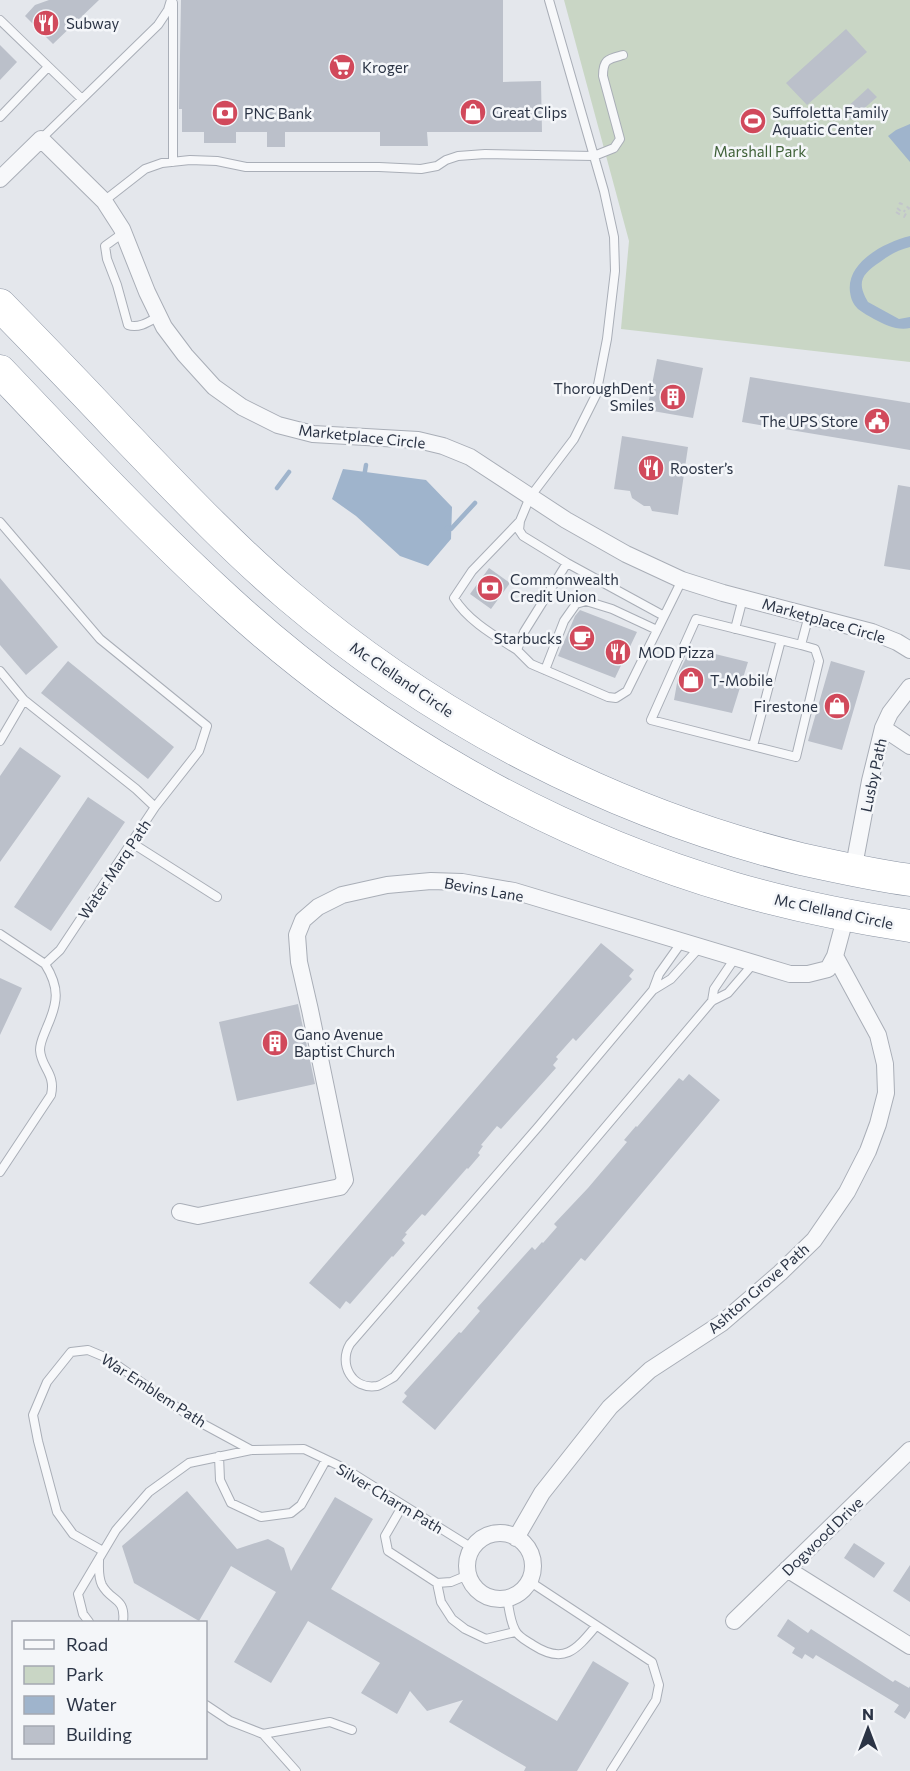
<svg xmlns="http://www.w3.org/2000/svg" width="910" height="1771" viewBox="0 0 910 1771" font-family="Commissioner,sans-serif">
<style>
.green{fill:#c9d6c5}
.water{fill:#9fb4cc}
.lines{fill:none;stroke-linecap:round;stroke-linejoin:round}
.stream{stroke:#9fb4cc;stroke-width:4.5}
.building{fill:#bbc0ca}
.lane-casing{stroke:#a9aeb7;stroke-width:10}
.street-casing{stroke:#a9aeb7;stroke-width:18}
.highway-casing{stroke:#8b94a3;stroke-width:33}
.path{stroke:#c2c5cb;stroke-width:2;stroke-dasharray:4.5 4.5;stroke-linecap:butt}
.lane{stroke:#f7f8fa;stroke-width:8}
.street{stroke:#f7f8fa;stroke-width:16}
.highway{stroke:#fff;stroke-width:32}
.labels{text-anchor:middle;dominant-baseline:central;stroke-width:5;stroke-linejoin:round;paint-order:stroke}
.poi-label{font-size:15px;fill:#2b3445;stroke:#f4f6f9;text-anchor:start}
.park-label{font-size:15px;fill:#3f6138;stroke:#f4f6f9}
.street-label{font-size:15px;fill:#2b3445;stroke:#f4f6f9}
</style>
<rect width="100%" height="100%" fill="#e4e7ec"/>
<path class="green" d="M 564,0 L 910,0 L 910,362 L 621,329 L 629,241 Z"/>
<path class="water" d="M 910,124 L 910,162 L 888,136 L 896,130 Z
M 910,236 L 910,247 C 898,250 889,255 880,262 C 862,274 856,282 868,302 L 899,319 L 910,317 L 910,328 C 898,331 885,325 874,319 C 869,316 863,313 858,309 C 853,304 851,299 850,292 C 846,262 885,242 910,236 Z
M 343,469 L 426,480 L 452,507 L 451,539 L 428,566 L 400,556 L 356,516 L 332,499 Z"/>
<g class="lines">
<path class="stream" d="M 364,477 L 366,465
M 277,488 L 289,472
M 447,528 L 451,529 L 475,503"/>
</g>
<path class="building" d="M 49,0 L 99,0 L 53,44 L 25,16 L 35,5 Z
M 181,0 L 503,0 L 503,82 L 541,81 L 542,132 L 427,132 L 428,146 L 380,146 L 380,132 L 285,132 L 285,147 L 267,147 L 267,132 L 236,132 L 236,143 L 204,143 L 204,132 L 182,132 L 182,109 L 179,109 Z
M 846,29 L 867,52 L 807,105 L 786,83 Z
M 0,45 L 17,62 L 0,80 Z
M 868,88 L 877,97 L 851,120 L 843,111 Z
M 657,359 L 703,368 L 693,418 L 647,410 Z
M 750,377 L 910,403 L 910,450 L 742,422 Z
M 622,436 L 688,447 L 678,515 L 652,511 L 650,506 L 644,506 L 632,498 L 630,491 L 614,489 Z
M 898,485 L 910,487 L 910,570 L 884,566 Z
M 489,568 L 510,583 L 491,609 L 470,594 Z
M 0,578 L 58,647 L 26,675 L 0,645 Z
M 580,610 L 637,632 L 615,678 L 558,656 L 575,616 Z
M 711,653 L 748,662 L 732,713 L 674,700 L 679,672 L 687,656 L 709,660 Z
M 68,661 L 174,747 L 148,779 L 41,693 Z
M 831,661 L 865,671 L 842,750 L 808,741 Z
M 20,747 L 61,776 L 0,862 L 0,776 Z
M 88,797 L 125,822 L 51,931 L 14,907 Z
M 601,943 L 634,970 L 629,976 L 632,979 L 576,1041 L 573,1038 L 556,1057 L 558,1059 L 553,1065 L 556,1068 L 501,1129 L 497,1126 L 481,1145 L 483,1146 L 478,1153 L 480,1155 L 468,1169 L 467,1168 L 425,1216 L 422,1214 L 405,1233 L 407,1234 L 402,1240 L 405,1243 L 393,1257 L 392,1256 L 350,1304 L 346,1301 L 340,1309 L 309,1283 Z
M 0,978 L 22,988 L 0,1035 Z
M 298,1004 L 315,1084 L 237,1101 L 219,1022 Z
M 689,1074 L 720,1100 L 585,1261 L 581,1258 L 435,1430 L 402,1402 L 407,1396 L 404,1393 L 459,1332 L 461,1333 L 480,1311 L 477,1308 L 532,1247 L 535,1250 L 542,1242 L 543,1243 L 557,1227 L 554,1224 L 588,1188 L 627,1142 L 624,1140 L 636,1126 L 637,1127 L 679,1078 L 683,1081 Z
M 187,1491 L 237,1549 L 268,1539 L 284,1548 L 291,1571 L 335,1497 L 373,1519 L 331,1589 L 557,1721 L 593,1661 L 629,1683 L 577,1771 L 524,1771 L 526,1767 L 449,1722 L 463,1700 L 427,1711 L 410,1691 L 397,1714 L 361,1693 L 380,1663 L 308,1621 L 271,1683 L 234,1662 L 276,1592 L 231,1566 L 199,1621 L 134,1583 L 122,1546 Z
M 854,1543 L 885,1563 L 874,1578 L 844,1558 Z
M 910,1565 L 910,1602 L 893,1591 Z
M 788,1619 L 808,1633 L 811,1629 L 893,1682 L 895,1680 L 909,1688 L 910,1686 L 910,1711 L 905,1719 L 894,1712 L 899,1705 L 816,1655 L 813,1659 L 805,1654 L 802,1659 L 792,1653 L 795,1648 L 777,1636 Z"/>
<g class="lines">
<defs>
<path id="lane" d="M 549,0 L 604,191 L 614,237 L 615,271 L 607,339 L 596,395 L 574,439 L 530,497 L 520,521 L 519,530 L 523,536 L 567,563 L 524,632 L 517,650 L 531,664 L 608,697 L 616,698 L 627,691 L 682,580
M 0,20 L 82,99
M 0,117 L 48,67
M 41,139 L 158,25 L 168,10 L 171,0
M 173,162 L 173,3
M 104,201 L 145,169 L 162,163 L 190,160 L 217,161 L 246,167 L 379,167 L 421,169 L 437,166 L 446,160 L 458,156 L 485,154 L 594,156 L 614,148 L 620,139 L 603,76 C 603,59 608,59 623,55
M 123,233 L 105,246 L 107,259 L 117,285 L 128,325 C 139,329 150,321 159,316
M 0,522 L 100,639 L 207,726 L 199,751 L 155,807
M 567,563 L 664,616
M 735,629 L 743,598
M 801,645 L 696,619 L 651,720 L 796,757 L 819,661 L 815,649 L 801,645 L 809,615
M 517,650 C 495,636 468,621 454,598 L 472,571 L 520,521
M 545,670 L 564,621 L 576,604 L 586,601 L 612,609 L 657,630
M 0,671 L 24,700 L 136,789 L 155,807 L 60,950 L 45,964 L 0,934
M 0,741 L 24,700
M 753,746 L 781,640
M 132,843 L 217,897
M 681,943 L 659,974 L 653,990 L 538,1127 L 350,1344 C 338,1364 352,1390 377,1386 C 382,1385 388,1380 394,1377 L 712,1001 L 728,993 L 753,964
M 653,990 L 671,979 L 699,948
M 712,1001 L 714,989 L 735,958
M 0,1172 L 51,1095 C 56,1073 41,1068 40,1050 C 40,1042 44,1035 47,1027 C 58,1002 60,988 45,964
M 219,1456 L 220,1480 L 231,1503 L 261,1517 L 291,1513 L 301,1505 L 326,1460
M 403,1505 L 385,1536 L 388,1551 L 437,1583 L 451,1582 L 468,1575
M 103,1551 L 73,1534 L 57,1512 L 38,1441 L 33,1415 L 47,1382 L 71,1352 L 88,1350 L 107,1358 L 192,1418 L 251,1450
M 99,1560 C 99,1569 98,1577 102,1585 C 111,1602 126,1597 123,1622
M 529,1581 L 652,1662 L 659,1685 L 656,1700 L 611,1771
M 437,1583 L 441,1602 L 452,1619 L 465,1629 L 486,1639 L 515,1632
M 507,1598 C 509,1608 510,1621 515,1630 C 518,1637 527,1641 533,1645 C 564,1665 576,1650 596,1626
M 89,1622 L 83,1614 L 78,1594 L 116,1530 L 149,1492 L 189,1463 L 251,1450 L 304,1449 L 344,1468 L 472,1548
M 206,1705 L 230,1721 L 263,1734 L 330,1722 L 352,1730
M 263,1734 L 296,1771"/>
<path id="street" d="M 0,179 L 41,139 L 104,201 L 122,229 L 147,292 L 164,327 L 185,355 L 214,387 L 242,407 L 278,425 L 313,434 L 418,440 L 443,446 L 470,457 L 566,520 L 626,554 L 682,580 L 723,593 L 872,632 L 897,642 L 910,650
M 883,728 L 910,746
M 853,871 L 870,781 L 883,728 L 890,713 L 910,687
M 180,1212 L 198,1216 L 340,1187 L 345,1180 L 310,1010 L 299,962 L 297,935 L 303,920 L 318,907 L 342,895 L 387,885 L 431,881 L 462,882 L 514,891 L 790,974 L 808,974 L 828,969 L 835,956 L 846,915
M467 1566a33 33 0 1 1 66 0a33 33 0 1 1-66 0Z
M 516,1538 L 542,1493 L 610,1407 L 650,1370 L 722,1323 L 780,1273 L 814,1240 L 847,1192 L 868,1151 L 878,1124 L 886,1093 L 885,1064 L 878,1035 L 835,956
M 787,1569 L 910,1646
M 734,1621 L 910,1450"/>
<path id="highway" d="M 0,305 C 40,346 80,387 119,429 C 174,486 228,544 289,596 C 436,721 613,813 801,859 C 837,867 873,875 910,880
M 0,371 C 74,449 148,528 228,601 C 372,733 546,833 733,888 C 791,905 851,917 910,926"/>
</defs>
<use href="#lane" class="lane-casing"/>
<use href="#street" class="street-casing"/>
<use href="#highway" class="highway-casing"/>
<path class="path" d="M 896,212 L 904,217 L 909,208 L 900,203 L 897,208 L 903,213 L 905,210"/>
<use href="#lane" class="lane"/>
<use href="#street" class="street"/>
<use href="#highway" class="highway"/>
</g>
<defs>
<symbol id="restaurant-disc" viewBox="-11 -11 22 22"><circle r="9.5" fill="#d1495b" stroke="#f4f6f9"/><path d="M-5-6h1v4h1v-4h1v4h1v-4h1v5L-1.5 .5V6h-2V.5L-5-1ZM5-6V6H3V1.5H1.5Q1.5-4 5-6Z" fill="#fff"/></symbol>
<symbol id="supermarket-disc" viewBox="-11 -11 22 22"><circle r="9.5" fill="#d1495b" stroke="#f4f6f9"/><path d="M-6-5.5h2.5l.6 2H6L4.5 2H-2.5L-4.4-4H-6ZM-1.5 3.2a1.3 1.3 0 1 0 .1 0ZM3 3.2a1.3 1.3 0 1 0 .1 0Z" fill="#fff"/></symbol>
<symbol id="shop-disc" viewBox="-11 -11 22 22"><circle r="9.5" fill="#d1495b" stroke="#f4f6f9"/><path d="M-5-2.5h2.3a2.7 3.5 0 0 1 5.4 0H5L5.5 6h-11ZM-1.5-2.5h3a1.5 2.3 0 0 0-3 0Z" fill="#fff"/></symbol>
<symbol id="bank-disc" viewBox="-11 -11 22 22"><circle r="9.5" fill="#d1495b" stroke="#f4f6f9"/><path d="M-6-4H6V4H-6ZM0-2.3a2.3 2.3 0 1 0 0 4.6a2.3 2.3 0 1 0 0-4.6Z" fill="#fff"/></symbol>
<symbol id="stadium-disc" viewBox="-11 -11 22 22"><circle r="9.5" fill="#d1495b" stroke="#f4f6f9"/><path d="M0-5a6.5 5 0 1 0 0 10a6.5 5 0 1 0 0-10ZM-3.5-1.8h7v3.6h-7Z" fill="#fff"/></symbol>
<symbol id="building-disc" viewBox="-11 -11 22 22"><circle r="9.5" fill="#d1495b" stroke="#f4f6f9"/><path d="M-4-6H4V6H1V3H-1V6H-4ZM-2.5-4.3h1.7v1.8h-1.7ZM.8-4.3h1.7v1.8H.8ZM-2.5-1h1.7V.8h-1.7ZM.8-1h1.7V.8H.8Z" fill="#fff"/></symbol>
<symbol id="civic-disc" viewBox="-11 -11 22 22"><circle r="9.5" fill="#d1495b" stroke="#f4f6f9"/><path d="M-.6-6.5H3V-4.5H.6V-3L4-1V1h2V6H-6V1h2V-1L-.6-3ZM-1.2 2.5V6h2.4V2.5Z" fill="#fff"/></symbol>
<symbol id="cafe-disc" viewBox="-11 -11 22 22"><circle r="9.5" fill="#d1495b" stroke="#f4f6f9"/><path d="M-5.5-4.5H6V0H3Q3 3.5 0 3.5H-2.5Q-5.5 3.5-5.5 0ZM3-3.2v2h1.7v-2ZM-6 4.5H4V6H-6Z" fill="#fff"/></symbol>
</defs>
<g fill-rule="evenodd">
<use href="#restaurant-disc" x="31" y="8" width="30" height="30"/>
<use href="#supermarket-disc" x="327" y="52" width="30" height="30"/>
<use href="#shop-disc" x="458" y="97" width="30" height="30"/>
<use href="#bank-disc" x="210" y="98" width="30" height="30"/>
<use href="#stadium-disc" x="738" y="106" width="30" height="30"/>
<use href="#building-disc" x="658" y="382" width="30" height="30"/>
<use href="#civic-disc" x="862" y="406" width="30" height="30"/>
<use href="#restaurant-disc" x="636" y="453" width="30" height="30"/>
<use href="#bank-disc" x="475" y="573" width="30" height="30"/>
<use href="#cafe-disc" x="567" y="623" width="30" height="30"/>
<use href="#restaurant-disc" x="603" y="637" width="30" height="30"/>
<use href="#shop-disc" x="676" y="665" width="30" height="30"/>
<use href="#shop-disc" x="822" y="691" width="30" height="30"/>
<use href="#building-disc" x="260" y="1028" width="30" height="30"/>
</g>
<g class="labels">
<g class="poi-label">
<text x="66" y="23">Subway</text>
<text x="362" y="67">Kroger</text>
<text x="492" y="112">Great Clips</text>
<text x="772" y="112">Suffoletta Family<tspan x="772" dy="17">Aquatic Center</tspan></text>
<text x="244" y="113">PNC Bank</text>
<text x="654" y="388" text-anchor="end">ThoroughDent<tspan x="654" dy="17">Smiles</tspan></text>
<text x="858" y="421" text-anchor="end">The UPS Store</text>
<text x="670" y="468">Rooster’s</text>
<text x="510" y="579">Commonwealth<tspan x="510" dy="17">Credit Union</tspan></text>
<text x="562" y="638" text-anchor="end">Starbucks</text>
<text x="638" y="652">MOD Pizza</text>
<text x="710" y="680">T-Mobile</text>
<text x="818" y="706" text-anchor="end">Firestone</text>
<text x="294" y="1034">Gano Avenue<tspan x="294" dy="17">Baptist Church</tspan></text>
</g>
<g class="park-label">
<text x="760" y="151">Marshall Park</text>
</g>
<g class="street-label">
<text transform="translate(362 436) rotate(6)">Marketplace Circle</text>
<text transform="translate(824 620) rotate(16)">Marketplace Circle</text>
<text transform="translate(402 679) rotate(34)">Mc Clelland Circle</text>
<text transform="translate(873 775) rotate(-78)">Lusby Path</text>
<text transform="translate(114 869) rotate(-56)">Water Marq Path</text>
<text transform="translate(484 889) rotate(10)">Bevins Lane</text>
<text transform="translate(834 911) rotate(12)">Mc Clelland Circle</text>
<text transform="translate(758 1288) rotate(-41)">Ashton Grove Path</text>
<text transform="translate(154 1390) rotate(33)">War Emblem Path</text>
<text transform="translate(390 1498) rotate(31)">Silver Charm Path</text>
<text transform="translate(822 1536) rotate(-44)">Dogwood Drive</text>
</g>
</g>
<rect x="12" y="1621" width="195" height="138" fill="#f4f6f9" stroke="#a4a8b1" stroke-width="1.5"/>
<rect x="24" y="1640" width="30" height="9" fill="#f7f8fa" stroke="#a4a8b1" stroke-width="1.5"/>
<text x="66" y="1651" font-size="18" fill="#2b3445">Road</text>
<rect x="24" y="1666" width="30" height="18" fill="#c9d6c5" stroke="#a4a8b1" stroke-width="1.5"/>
<text x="66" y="1681" font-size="18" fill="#2b3445">Park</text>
<rect x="24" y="1696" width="30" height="18" fill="#9fb4cc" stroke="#a4a8b1" stroke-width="1.5"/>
<text x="66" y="1711" font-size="18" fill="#2b3445">Water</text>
<rect x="24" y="1726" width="30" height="18" fill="#bbc0ca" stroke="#a4a8b1" stroke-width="1.5"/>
<text x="66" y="1741" font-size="18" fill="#2b3445">Building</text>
<g transform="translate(868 1729)" stroke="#f4f6f9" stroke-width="4.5" paint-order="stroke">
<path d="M0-4.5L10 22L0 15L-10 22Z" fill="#2b3445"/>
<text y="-9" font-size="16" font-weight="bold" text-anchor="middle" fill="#2b3445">N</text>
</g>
</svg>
